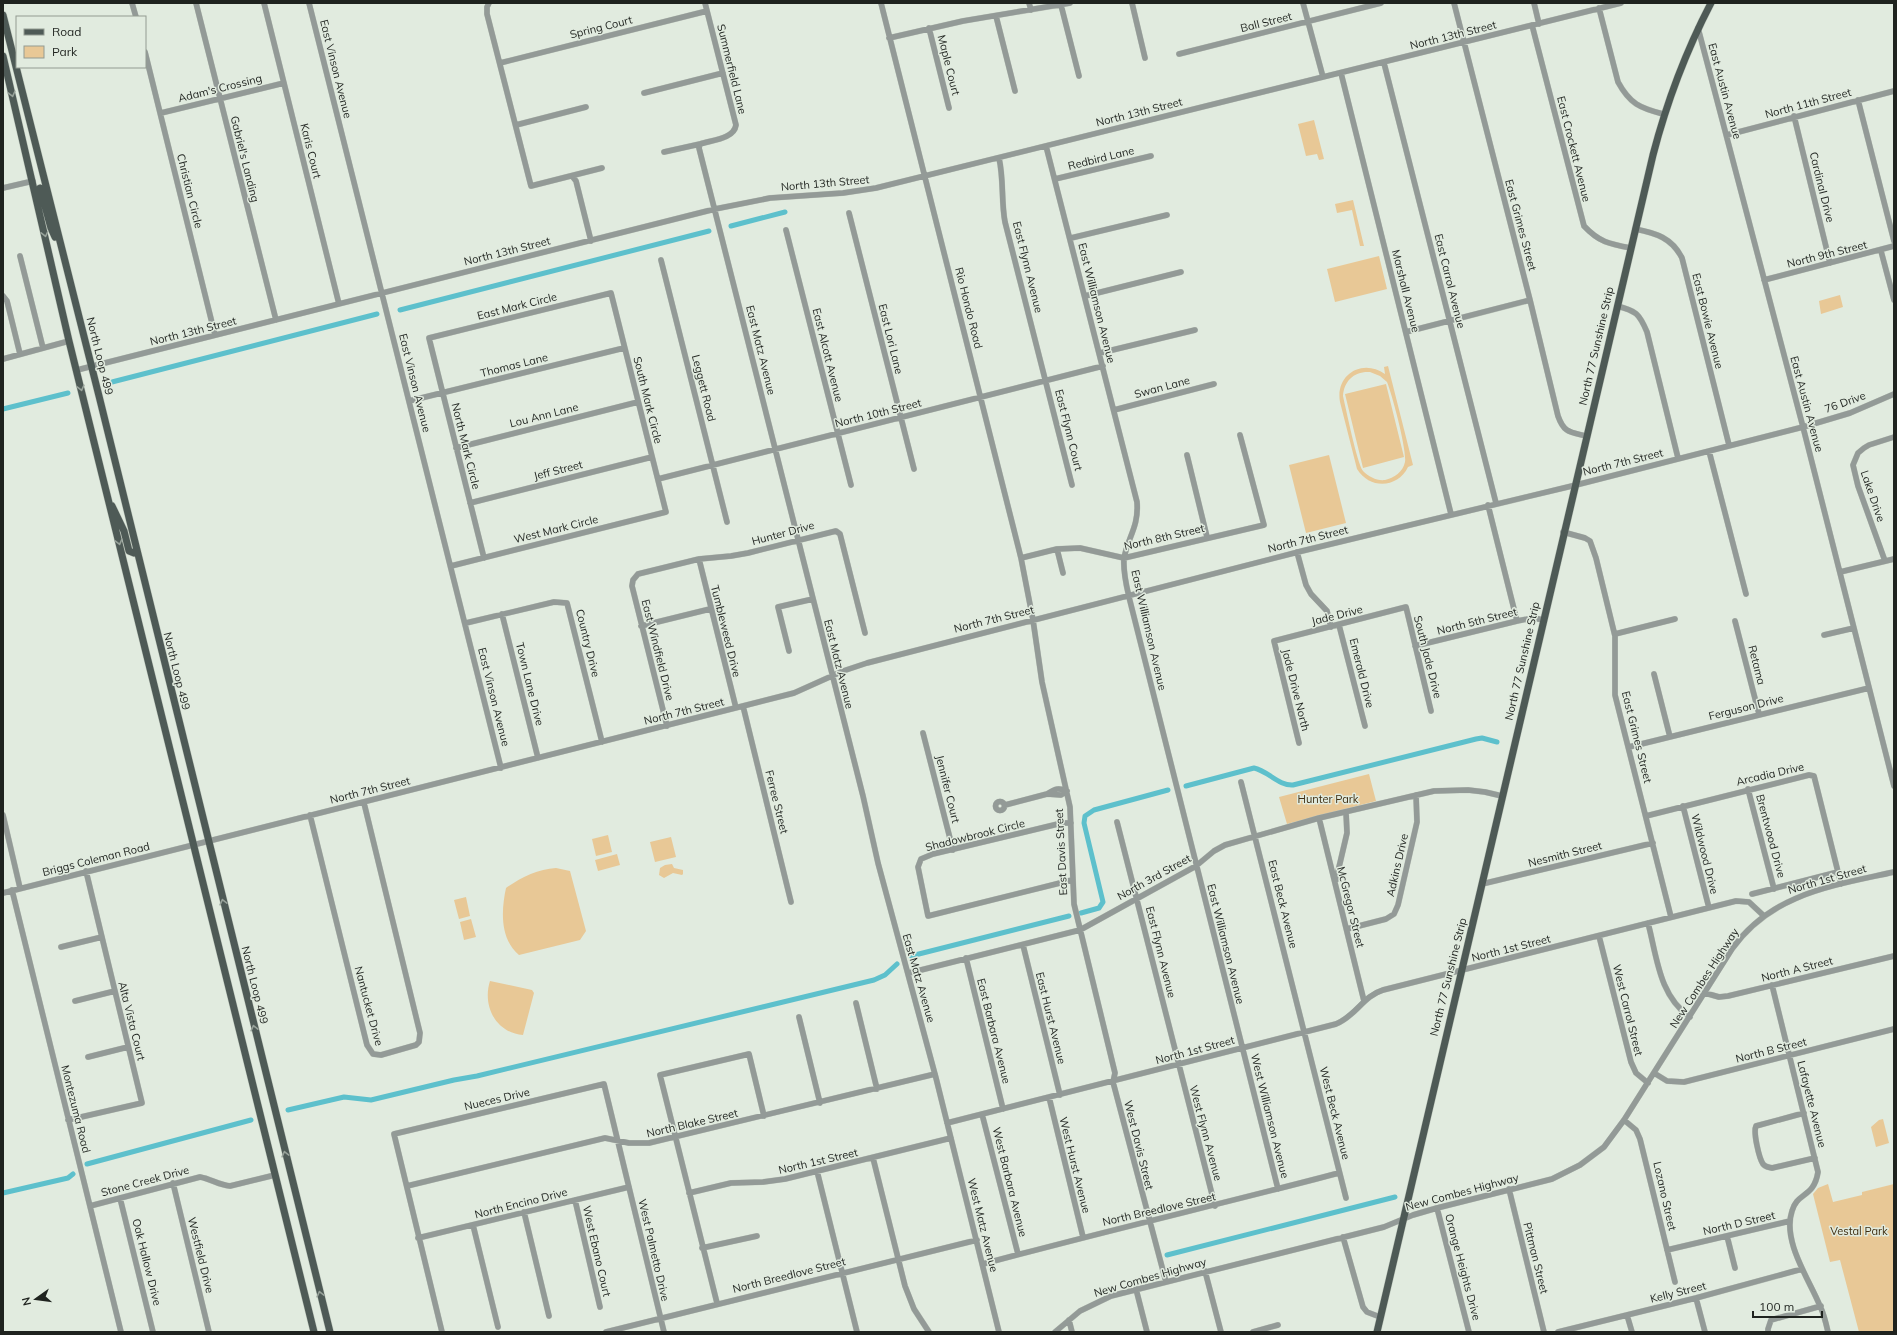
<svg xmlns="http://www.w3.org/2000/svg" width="1897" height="1335" viewBox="0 0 1897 1335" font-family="Mulish,sans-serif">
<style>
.green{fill:#e8c896;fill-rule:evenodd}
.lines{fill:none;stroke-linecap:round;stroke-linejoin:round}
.canal{stroke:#5dc0cc;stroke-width:5}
.minor-casing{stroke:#bec7bc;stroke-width:6}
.major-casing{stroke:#bec7bc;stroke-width:8}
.minor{stroke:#939a97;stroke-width:5.5}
.major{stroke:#4e5a56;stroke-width:7}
.oneway{stroke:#98a29a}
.labels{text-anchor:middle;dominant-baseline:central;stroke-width:3;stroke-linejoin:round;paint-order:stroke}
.street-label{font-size:11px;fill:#1f231f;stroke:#e1ebdf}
.park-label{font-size:11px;fill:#3e2d10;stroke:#e1ebdf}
</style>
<rect width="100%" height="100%" fill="#e1ebdf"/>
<path class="green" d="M 1314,120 L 1324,159 L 1319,160 L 1317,154 L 1306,156 L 1298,124 Z
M 1353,200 L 1364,246 L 1360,246 L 1352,210 L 1337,213 L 1335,204 Z
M 1379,256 L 1387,289 L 1335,302 L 1327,269 Z
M 1840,295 L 1843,307 L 1821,314 L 1819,301 Z
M 1388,366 L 1413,465 L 1408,467 C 1398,488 1370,490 1357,469 L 1340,402 C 1335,374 1363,358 1385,374 L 1384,367 ZM 1370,372 L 1380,376 L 1387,382 C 1392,394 1407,450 1405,462 C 1403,472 1394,478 1385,480 C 1377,481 1369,477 1363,471 C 1357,463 1346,409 1343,396 C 1344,381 1354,371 1370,372 Z
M 1386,384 L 1404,457 L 1363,468 L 1345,394 Z
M 1329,455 L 1346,523 L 1306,533 L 1289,465 Z
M 1369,774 L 1376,801 L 1287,824 L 1279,797 Z
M 608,835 L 612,852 L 596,856 L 592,839 Z
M 671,837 L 676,857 L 655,862 L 650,842 Z
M 617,854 L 620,865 L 598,871 L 595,860 Z
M 672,864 L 674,868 L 683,870 L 683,874 L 682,875 L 673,873 L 664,878 L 659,875 L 660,868 L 665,865 Z
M 556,868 L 570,871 L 586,931 L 580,940 L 519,955 C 500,939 501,911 506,888 C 520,878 538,869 556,868 Z
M 466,897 L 470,916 L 459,919 L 454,900 Z
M 471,919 L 476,937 L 464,940 L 460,922 Z
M 490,981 L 532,990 L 534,993 L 523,1035 C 496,1033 482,1006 490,981 Z
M 1883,1119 L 1889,1143 L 1876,1147 L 1871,1127 L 1879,1120 Z
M 1828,1184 L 1833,1202 L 1862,1195 L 1862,1192 L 1894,1184 L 1894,1332 L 1859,1332 L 1840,1260 L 1830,1262 L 1813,1194 L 1818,1188 Z"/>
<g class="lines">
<path class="canal" d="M 731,226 L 785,212
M 400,310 L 709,231
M 112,382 L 377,314
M 3,409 L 68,393
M 1186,786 L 1254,768 C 1268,771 1279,786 1293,785 L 1476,739 L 1482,738 L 1497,742
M 1081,913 L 1099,908 L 1103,902 L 1084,823 L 1085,816 L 1094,810 L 1168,790
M 911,956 L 1069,916
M 288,1110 L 344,1097 L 371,1100 L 454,1080 L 477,1076 L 874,980 L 885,975 L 897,964
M 87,1164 L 251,1120
M 3,1193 L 68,1178 L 73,1174
M 1167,1255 L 1395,1197"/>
<defs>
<path id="minor" d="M 132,3 L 136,17
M 196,3 L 276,320
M 264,3 L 339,304
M 309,3 L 501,768
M 489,3 L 487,7 L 487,14 L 531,186 L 602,168
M 705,3 L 736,125 C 734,139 712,140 700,144 L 699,148 L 863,796 L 878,863 L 936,1078 L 999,1332
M 881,3 L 1021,558 L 1033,620 L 1042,682 L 1070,807 L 1074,904 L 1115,1073 L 1113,1082 L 1166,1282
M 1029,3 L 1031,10
M 1132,3 L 1145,58
M 1303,3 L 1323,77
M 1454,3 L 1530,300 L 1558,416 C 1564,433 1570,432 1586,436
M 1534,3 L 1539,24
M 1061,5 L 1079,76
M 1599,8 L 1618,82 C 1630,104 1640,108 1663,114
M 996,16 L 1015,91
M 1532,25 L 1584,226 C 1599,242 1609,244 1631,248
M 929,28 L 949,108
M 1698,28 L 1803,427 L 1894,786
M 889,38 L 963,21 L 1070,3
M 145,52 L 215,335
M 1179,54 L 1381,3
M 500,63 L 707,11
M 1384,63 L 1496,503
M 1341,73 L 1451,514
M 644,93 L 723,73
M 1858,100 L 1894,241
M 161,113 L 284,83
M 1794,116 L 1830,263
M 516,125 L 586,107
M 1727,135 L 1894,91
M 1046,146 L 1137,502 C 1139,528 1127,538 1124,559 C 1123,572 1126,584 1129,597 L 1278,1189
M 664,152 L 700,144
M 999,158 C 1004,180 1001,201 1005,222 L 1072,485
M 572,176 L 576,181 L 591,241
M 1055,179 L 1151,156
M 3,188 L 33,181
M 849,213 L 914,469
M 1635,229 C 1656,233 1672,238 1682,258 L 1729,445
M 786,230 L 851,485
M 1071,238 L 1167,215
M 1881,251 L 1894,300
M 20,256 L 43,348
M 661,260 L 727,522
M 1764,280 L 1894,246
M 3,296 L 7,301 L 20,354
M 1085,296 L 1181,272
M 1617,306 C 1636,311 1639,313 1647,332 L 1678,458
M 1406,332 L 1530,300
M 1100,353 L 1195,330
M 3,359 L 69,341
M 77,370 L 715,209 L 770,198 L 843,193 L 876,188 L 1621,3
M 409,401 L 624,348
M 1114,410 L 1214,384
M 456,448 L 638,402
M 1709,451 L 1746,594
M 1187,455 L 1207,537
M 658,479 L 1103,366
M 470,503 L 652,457
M 1488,505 L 1517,621
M 1563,532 L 1585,538 L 1590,541 L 1596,558 L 1615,636 L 1615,695 L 1671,917
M 1057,549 L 1063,573
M 1297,552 L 1306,585 L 1311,594 L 1327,611 L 1331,627
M 1021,558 L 1057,549 L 1080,548 L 1124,558 L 1264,525 L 1240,435
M 699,559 L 736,708
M 1885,561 L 1858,486 L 1853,465 L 1858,453 L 1864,448 L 1869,445 L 1894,437
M 451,566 L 666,512 L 611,293 L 429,338 L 484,558
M 1840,572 L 1894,559
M 502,614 L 538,758
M 1735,621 L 1759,714
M 466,623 L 554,602 L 567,603 L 602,742
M 1339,625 L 1365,726
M 641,626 L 710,609
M 1615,634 L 1675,619
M 1824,635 L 1854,628
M 1415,646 L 1517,621 L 1533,618 L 1544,620
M 789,651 L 778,607 L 813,599
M 1654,674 L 1670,737
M 743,706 L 791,902
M 667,726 L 632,586 L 633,580 L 638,574 L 699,559 L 731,556 L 748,553 L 836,531 L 840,534 L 865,633
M 923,733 L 953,850
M 1299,743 L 1274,641 L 1406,607 L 1431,711
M 1629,747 L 1869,688
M 1241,782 L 1346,1198
M 1748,789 L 1774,889
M 1047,794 C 1055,789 1058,787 1067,791
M995.5 806a4.5 4.5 0 1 1 9 0a4.5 4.5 0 1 1-9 0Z
M 1005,805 L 1047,794 L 1061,795 L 1067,791
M 1683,806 L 1709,908
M 3,815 L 20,888
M 310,815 L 367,1045 L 373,1054 L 381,1055 L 416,1045 L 419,1042 L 420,1033 L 364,803
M 1646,816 L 1809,775 L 1814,776 L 1841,884
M 1319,818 L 1364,1001
M 1117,822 L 1215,1206
M 1071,823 L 1062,823 L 933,854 L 921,859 L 918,867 L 928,916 L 1072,880
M 1336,880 L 1347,833 L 1346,812
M 1482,884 L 1653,843
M 12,890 L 121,1332
M 3,893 L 743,706 L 794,693 L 843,671 L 867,663 L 1302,551 L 1576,485 L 1803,427 L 1850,413 L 1894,394
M 1752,894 L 1838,872
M 1648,923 C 1657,957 1659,996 1690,1017
M 1347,929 L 1386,919 L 1394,914 L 1398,905 L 1417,822 L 1416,795
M 1599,936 L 1631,1062 L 1636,1073 L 1648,1083
M 1023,945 L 1060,1095
M 61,947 L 102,937
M 966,958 L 1003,1109
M 909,973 L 1080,930 L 1196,866 L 1214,851 L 1225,845 L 1319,818 L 1434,791 L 1468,790 L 1485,792 L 1502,796
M 1772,985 L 1818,1172 C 1814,1198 1797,1192 1792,1211 C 1782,1241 1809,1279 1820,1306 C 1824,1314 1826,1323 1828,1332
M 1705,993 L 1719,997 L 1728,996 L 1894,956
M 75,1001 L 115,991
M 856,1003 L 877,1089
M 799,1017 L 820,1103
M 88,1057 L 128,1047
M 1654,1073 L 1667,1081 L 1684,1082 L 1894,1029
M 1049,1097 L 1083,1237
M 1804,1113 L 1756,1126 C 1753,1132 1759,1158 1763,1164 C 1765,1167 1768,1167 1772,1168 L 1815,1158
M 982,1114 L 1018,1254
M 68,1120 L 142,1103 L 86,871
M 1624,1120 L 1636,1130 L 1640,1139 L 1675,1282
M 947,1123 L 1336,1024 C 1356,1016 1363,996 1383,990 L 1736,901 L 1749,902 L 1764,916
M 873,1158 L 905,1286 L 914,1309 L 929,1332
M 817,1171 L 857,1332
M 173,1183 L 209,1332
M 407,1186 L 605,1138 L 629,1143 L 649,1143 L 935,1074
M 1509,1189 L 1544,1332
M 689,1193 L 731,1183 L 763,1182 L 785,1179 L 951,1138
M 120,1198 L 153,1332
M 575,1200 L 600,1307
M 90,1206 L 200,1177 C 211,1179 219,1185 230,1186 L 275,1175
M 1437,1208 L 1469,1332
M 524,1212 L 549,1316
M 473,1225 L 498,1327
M 1727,1236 L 1735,1268
M 1343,1237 L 1363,1307 L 1367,1312 L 1380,1317
M 418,1238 L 629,1187
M 702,1248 L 757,1236
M 1667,1250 L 1790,1221
M 983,1264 C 1101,1232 1221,1204 1339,1173
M 1205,1271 L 1221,1332
M 1136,1289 L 1147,1332
M 1696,1298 L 1705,1332
M 717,1303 L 660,1075 L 749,1054 L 764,1116
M 1627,1315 L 1632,1332
M 1069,1320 L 1072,1332
M 442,1332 L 394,1134 L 604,1084 L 664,1332
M 606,1332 L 977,1240
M 1055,1332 L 1080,1311 L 1111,1296 L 1384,1227 L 1413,1215 L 1437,1208 L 1552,1179 L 1580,1165 L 1604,1147 L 1624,1120 L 1732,949 C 1772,893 1832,886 1894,872
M 1253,1332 L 1278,1325
M 1558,1332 L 1696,1298 L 1802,1269
M 1768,1332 L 1768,1329 L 1771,1320 L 1821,1306"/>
<path id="major" d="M 3,15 L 99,396 L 330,1332
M 3,56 L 69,341 L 314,1332
M 40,188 L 51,228 L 55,237
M 112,506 L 124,531 L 129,551 L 134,553 L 137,552
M 1377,1332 L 1653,155 C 1667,101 1685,53 1711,3"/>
</defs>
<use href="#minor" class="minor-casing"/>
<use href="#major" class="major-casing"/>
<use href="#minor" class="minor"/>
<use href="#major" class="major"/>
</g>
<defs><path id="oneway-chevron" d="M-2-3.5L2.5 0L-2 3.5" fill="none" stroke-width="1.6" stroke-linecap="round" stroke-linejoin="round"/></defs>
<g class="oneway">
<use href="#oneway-chevron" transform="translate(12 94) rotate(76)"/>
<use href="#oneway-chevron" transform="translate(45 234) rotate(77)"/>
<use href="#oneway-chevron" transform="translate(81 388) rotate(76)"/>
<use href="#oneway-chevron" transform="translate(119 542) rotate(76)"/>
<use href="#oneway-chevron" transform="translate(223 902) rotate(-104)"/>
<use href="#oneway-chevron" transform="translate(254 1028) rotate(-104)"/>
<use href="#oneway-chevron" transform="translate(285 1154) rotate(-104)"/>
<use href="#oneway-chevron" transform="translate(320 1294) rotate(-104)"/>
</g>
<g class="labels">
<g class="street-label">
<text transform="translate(1266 22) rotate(-14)">Ball Street</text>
<text transform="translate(601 27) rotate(-14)">Spring Court</text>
<text transform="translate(1453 35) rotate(-14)">North 13th Street</text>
<text transform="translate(949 65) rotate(76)">Maple Court</text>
<text transform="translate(336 69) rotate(76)">East Vinson Avenue</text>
<text transform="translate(732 69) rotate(76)">Summerfield Lane</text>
<text transform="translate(220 88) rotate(-14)">Adam's Crossing</text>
<text transform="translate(1725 91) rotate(75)">East Austin Avenue</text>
<text transform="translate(1808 103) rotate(-15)">North 11th Street</text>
<text transform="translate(1139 112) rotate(-14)">North 13th Street</text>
<text transform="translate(1574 149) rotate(76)">East Crockett Avenue</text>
<text transform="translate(311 151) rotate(76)">Karis Court</text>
<text transform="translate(1101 158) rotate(-14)">Redbird Lane</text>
<text transform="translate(245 159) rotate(76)">Gabriel's Landing</text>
<text transform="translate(825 183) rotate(-5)">North 13th Street</text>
<text transform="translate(1822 187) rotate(76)">Cardinal Drive</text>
<text transform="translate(190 191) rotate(76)">Christian Circle</text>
<text transform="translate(1521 225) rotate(75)">East Grimes Street</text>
<text transform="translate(507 251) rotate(-14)">North 13th Street</text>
<text transform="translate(1827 254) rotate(-14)">North 9th Street</text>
<text transform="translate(1028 267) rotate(76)">East Flynn Avenue</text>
<text transform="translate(1450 281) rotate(76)">East Carrol Avenue</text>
<text transform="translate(1406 291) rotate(76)">Marshall Avenue</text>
<text transform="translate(1097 303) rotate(76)">East Williamson Avenue</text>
<text transform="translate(517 306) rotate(-14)">East Mark Circle</text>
<text transform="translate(969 308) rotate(76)">Rio Hondo Road</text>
<text transform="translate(1708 321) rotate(76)">East Bowie Avenue</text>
<text transform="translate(193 331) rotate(-14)">North 13th Street</text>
<text transform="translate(891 339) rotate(76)">East Lori Lane</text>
<text transform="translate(1596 346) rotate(-77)">North 77 Sunshine Strip</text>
<text transform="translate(761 350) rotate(76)">East Matz Avenue</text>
<text transform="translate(828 355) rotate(76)">East Alcott Avenue</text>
<text transform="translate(100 356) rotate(76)">North Loop 499</text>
<text transform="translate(514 365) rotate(-14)">Thomas Lane</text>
<text transform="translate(415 383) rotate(76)">East Vinson Avenue</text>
<text transform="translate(1162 387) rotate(-15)">Swan Lane</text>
<text transform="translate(704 388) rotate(76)">Leggett Road</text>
<text transform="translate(648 400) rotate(76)">South Mark Circle</text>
<text transform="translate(1845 402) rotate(-20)">76 Drive</text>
<text transform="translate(1807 404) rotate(75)">East Austin Avenue</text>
<text transform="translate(878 413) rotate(-14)">North 10th Street</text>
<text transform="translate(544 415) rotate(-14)">Lou Ann Lane</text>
<text transform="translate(1069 430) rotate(76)">East Flynn Court</text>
<text transform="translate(466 446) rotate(76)">North Mark Circle</text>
<text transform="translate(1623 462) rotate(-14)">North 7th Street</text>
<text transform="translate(558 470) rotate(-14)">Jeff Street</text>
<text transform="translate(1873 496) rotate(71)">Lake Drive</text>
<text transform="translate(556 529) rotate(-14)">West Mark Circle</text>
<text transform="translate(783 533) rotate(-15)">Hunter Drive</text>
<text transform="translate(1164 537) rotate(-13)">North 8th Street</text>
<text transform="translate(1308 539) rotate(-14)">North 7th Street</text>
<text transform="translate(1337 615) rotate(-14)">Jade Drive</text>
<text transform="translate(994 619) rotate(-14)">North 7th Street</text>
<text transform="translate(1477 621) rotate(-14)">North 5th Street</text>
<text transform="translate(1149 630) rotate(77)">East Williamson Avenue</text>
<text transform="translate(726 631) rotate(76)">Tumbleweed Drive</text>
<text transform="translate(588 643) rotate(76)">Country Drive</text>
<text transform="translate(658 650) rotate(76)">East Windfield Drive</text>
<text transform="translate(1428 657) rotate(76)">South Jade Drive</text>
<text transform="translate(1522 661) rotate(-77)">North 77 Sunshine Strip</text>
<text transform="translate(839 664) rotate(76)">East Matz Avenue</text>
<text transform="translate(1757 665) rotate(76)">Retama</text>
<text transform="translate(177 671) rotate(76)">North Loop 499</text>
<text transform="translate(1362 673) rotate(76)">Emerald Drive</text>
<text transform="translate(530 684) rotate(76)">Town Lane Drive</text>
<text transform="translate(1296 690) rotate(76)">Jade Drive North</text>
<text transform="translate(494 697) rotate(76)">East Vinson Avenue</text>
<text transform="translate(1746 707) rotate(-14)">Ferguson Drive</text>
<text transform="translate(684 711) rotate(-14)">North 7th Street</text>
<text transform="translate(1637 737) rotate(76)">East Grimes Street</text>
<text transform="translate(1770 774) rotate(-13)">Arcadia Drive</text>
<text transform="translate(948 789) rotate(76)">Jennifer Court</text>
<text transform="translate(370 790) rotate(-14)">North 7th Street</text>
<text transform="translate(777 802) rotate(76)">Ferree Street</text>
<text transform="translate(975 835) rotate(-14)">Shadowbrook Circle</text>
<text transform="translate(1771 836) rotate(75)">Brentwood Drive</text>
<text transform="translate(1061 852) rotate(-93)">East Davis Street</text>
<text transform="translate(1565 854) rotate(-14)">Nesmith Street</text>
<text transform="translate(1705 854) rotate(76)">Wildwood Drive</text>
<text transform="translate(96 859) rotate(-14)">Briggs Coleman Road</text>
<text transform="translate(1397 865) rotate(-77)">Adkins Drive</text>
<text transform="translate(1154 877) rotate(-29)">North 3rd Street</text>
<text transform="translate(1827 879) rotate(-16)">North 1st Street</text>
<text transform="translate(1283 904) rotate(76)">East Beck Avenue</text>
<text transform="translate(1351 907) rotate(76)">McGregor Street</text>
<text transform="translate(1226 944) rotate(76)">East Williamson Avenue</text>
<text transform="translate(1511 948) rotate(-14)">North 1st Street</text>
<text transform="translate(1161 952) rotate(76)">East Flynn Avenue</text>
<text transform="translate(1797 969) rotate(-14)">North A Street</text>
<text transform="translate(1448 977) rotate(-76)">North 77 Sunshine Strip</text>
<text transform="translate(919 978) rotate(74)">East Matz Avenue</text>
<text transform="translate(1704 978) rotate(-57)">New Combes Highway</text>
<text transform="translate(255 985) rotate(76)">North Loop 499</text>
<text transform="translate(369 1006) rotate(75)">Nantucket Drive</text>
<text transform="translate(1628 1010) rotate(76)">West Carrol Street</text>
<text transform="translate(1051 1018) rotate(76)">East Hurst Avenue</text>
<text transform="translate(132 1021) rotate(76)">Alta Vista Court</text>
<text transform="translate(994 1031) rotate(76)">East Barbara Avenue</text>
<text transform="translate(1195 1050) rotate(-15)">North 1st Street</text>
<text transform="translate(1771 1050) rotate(-14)">North B Street</text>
<text transform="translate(497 1099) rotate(-13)">Nueces Drive</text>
<text transform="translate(1812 1104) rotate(76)">Lafayette Avenue</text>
<text transform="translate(76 1109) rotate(76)">Montezuma Road</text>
<text transform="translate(1335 1113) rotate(76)">West Beck Avenue</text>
<text transform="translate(1270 1116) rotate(76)">West Williamson Avenue</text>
<text transform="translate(692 1123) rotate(-13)">North Blake Street</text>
<text transform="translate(1206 1133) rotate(75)">West Flynn Avenue</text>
<text transform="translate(1139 1145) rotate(76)">West Davis Street</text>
<text transform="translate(818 1161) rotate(-13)">North 1st Street</text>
<text transform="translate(1075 1165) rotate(76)">West Hurst Avenue</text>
<text transform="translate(145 1181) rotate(-15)">Stone Creek Drive</text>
<text transform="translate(1010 1182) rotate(76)">West Barbara Avenue</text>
<text transform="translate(1462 1192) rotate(-15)">New Combes Highway</text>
<text transform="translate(1665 1196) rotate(77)">Lozano Street</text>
<text transform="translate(521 1203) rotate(-14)">North Encino Drive</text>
<text transform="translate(1159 1209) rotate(-13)">North Breedlove Street</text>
<text transform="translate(1739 1223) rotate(-13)">North D Street</text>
<text transform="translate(983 1225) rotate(76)">West Matz Avenue</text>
<text transform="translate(654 1250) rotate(77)">West Palmetto Drive</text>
<text transform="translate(597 1251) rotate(77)">West Ebano Court</text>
<text transform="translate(201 1255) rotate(76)">Westfield Drive</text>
<text transform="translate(1536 1258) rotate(76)">Pittman Street</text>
<text transform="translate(147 1262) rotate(76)">Oak Hallow Drive</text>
<text transform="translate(1463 1267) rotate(75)">Orange Heights Drive</text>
<text transform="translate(789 1275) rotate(-14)">North Breedlove Street</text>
<text transform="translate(1150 1277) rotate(-16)">New Combes Highway</text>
<text transform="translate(1678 1292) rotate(-14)">Kelly Street</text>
</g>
<g class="park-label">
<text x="1328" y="799">Hunter Park</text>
<text x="1859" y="1231">Vestal Park</text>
</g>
</g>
<rect width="1897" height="1335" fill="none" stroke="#1f231f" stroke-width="8"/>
<rect x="16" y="16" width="130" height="52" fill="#e1ebdf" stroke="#939b92"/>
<rect x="24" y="29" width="20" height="6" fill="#4e5a56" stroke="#939b92"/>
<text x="52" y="36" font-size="12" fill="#1f231f">Road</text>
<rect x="24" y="46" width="20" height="12" fill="#e8c896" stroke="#939b92"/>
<text x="52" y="56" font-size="12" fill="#1f231f">Park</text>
<g transform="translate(36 1299) rotate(256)" stroke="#e1ebdf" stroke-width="3" paint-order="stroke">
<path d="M0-3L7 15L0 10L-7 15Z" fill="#1f231f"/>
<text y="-6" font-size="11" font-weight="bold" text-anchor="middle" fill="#1f231f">N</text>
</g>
<path d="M1753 1311v6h69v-6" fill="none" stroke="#1f231f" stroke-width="2"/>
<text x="1759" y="1311" font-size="12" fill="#1f231f" stroke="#e1ebdf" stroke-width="3" paint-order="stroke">100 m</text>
</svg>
